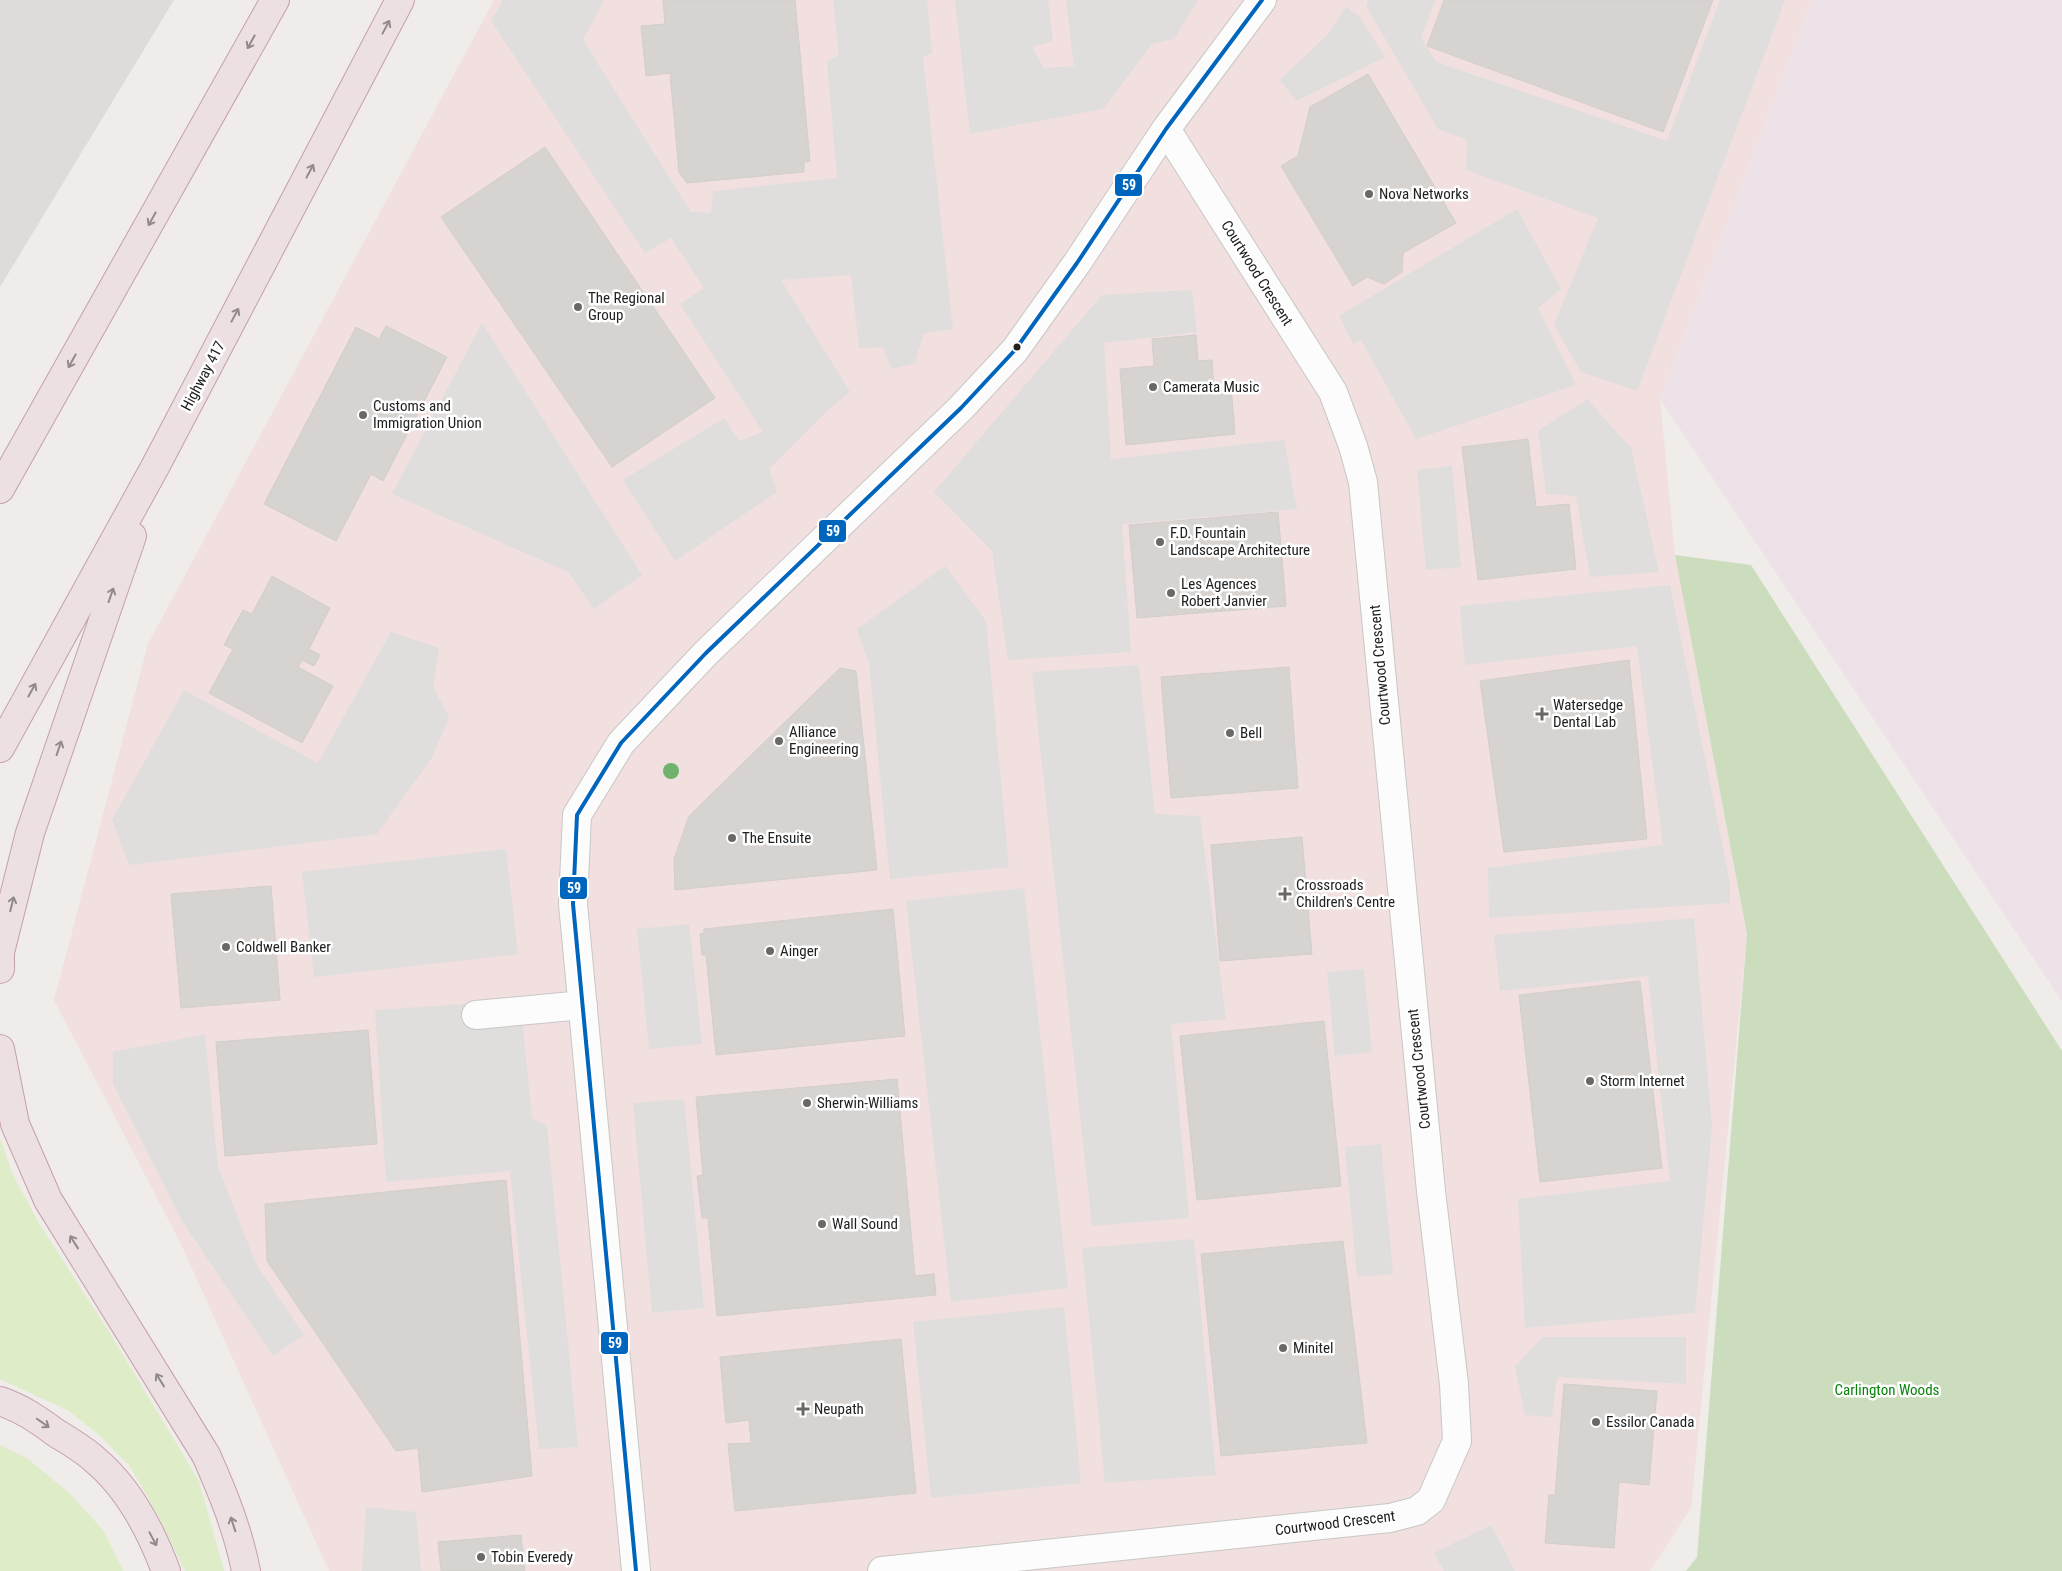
<svg xmlns="http://www.w3.org/2000/svg" width="2062" height="1571" viewBox="0 0 2062 1571" font-family="'Roboto Condensed',sans-serif">
<style>
.residential{fill:#dedcdb}
.commercial{fill:#f1e0df}
.industrial{fill:#ece2e8}
.grass{fill:#deecc7}
.forest{fill:#ccddbe}
.parking{fill:#dfdedd}
.building{fill:#d6d3d0;stroke:#d2cecb}
.lines{fill:none;stroke-linecap:round;stroke-linejoin:round}
.minor-casing{stroke:#c8c7c5;stroke-width:30}
.highway-casing{stroke:#c59fac;stroke-width:30}
.minor{stroke:#fdfcfc;stroke-width:28}
.highway{stroke:#ece0e2;stroke-width:28}
.bus-1-casing{stroke:#fff;stroke-width:8}
.bus-1{stroke:#0065bd;stroke-width:4}
.tree{fill:#70b36f}
.oneway{stroke:#918a8b}
.poi-dot{fill:#696867;stroke:#fff;stroke-width:2}
.bus-dot{fill:#212121;stroke:#fff;stroke-width:2}
.labels{text-anchor:middle;dominant-baseline:central;stroke-width:5;stroke-linejoin:round;paint-order:stroke}
.poi-label{font-size:15px;fill:#212121;stroke:#fff;text-anchor:start}
.street-label{font-size:15px;fill:#212121;stroke:#fff}
.park-label{font-size:15px;fill:#09840b;stroke:#fff}
.line-badge{stroke:#fff;stroke-width:2}
.badge-label{font-size:14px;text-anchor:middle;font-weight:bold;fill:#fff}
</style>
<rect width="100%" height="100%" fill="#efece9"/>
<path class="residential" d="M 0,0 L 174,0 L 0,287 Z"/>
<path class="commercial" d="M 494,0 L 1812,0 L 1660,399 L 1675,555 L 1747,934 L 1691,1508 L 1650,1571 L 329,1571 L 180,1242 L 54,1000 L 148,644 Z"/>
<path class="industrial" d="M 1812,0 L 2062,0 L 2062,1001 L 1660,399 Z"/>
<path class="grass" d="M 0,1138 L 12,1173 L 40,1225 L 109,1332 L 199,1481 L 224,1571 L 185,1571 L 158,1515 L 129,1465 L 100,1436 L 69,1411 L 0,1379 Z
M 0,1445 L 28,1459 L 70,1494 L 104,1531 L 123,1571 L 0,1571 Z"/>
<path class="forest" d="M 1675,555 L 1751,565 L 2062,1051 L 2062,1571 L 1686,1571 L 1697,1557 L 1747,934 Z"/>
<path class="parking" d="M 503,0 L 604,0 L 583,40 L 691,212 L 711,213 L 713,191 L 837,178 L 827,61 L 839,55 L 833,0 L 927,0 L 932,53 L 923,57 L 953,329 L 924,333 L 915,363 L 891,369 L 883,347 L 859,348 L 851,275 L 781,280 L 850,392 L 831,407 L 769,469 L 777,492 L 675,561 L 623,480 L 724,418 L 739,441 L 763,432 L 680,304 L 704,288 L 671,238 L 645,253 L 491,21 Z
M 955,0 L 1048,0 L 1053,41 L 1032,47 L 1044,68 L 1074,66 L 1066,0 L 1198,0 L 1174,39 L 1152,44 L 1103,109 L 970,134 Z
M 1368,0 L 1435,0 L 1421,38 L 1436,62 L 1667,141 L 1720,0 L 1785,0 L 1637,391 L 1581,372 L 1554,325 L 1598,218 L 1466,170 L 1467,140 L 1438,129 L 1366,6 Z
M 1346,7 L 1359,16 L 1385,57 L 1296,101 L 1280,80 L 1329,33 Z
M 1517,209 L 1561,289 L 1538,308 L 1576,385 L 1416,439 L 1361,340 L 1353,344 L 1339,316 Z
M 1192,290 L 1197,332 L 1104,343 L 1111,459 L 1284,440 L 1297,509 L 1122,524 L 1131,652 L 1008,660 L 992,551 L 934,492 L 1102,295 Z
M 482,323 L 642,575 L 594,609 L 568,572 L 392,494 Z
M 1587,399 L 1631,448 L 1659,572 L 1590,577 L 1576,496 L 1546,494 L 1538,431 Z
M 1452,466 L 1461,567 L 1426,570 L 1417,470 Z
M 945,566 L 986,621 L 1009,867 L 890,879 L 869,663 L 857,629 Z
M 1670,585 L 1730,883 L 1730,903 L 1489,918 L 1488,868 L 1663,845 L 1637,646 L 1465,665 L 1460,606 Z
M 391,632 L 439,648 L 433,687 L 449,717 L 433,756 L 377,834 L 129,865 L 112,820 L 184,690 L 318,763 Z
M 1139,665 L 1155,814 L 1200,816 L 1226,1019 L 1171,1024 L 1189,1218 L 1092,1226 L 1032,672 Z
M 506,849 L 518,954 L 314,977 L 302,872 Z
M 1024,888 L 1068,1288 L 951,1302 L 906,901 Z
M 1694,918 L 1712,1127 L 1695,1313 L 1525,1328 L 1518,1199 L 1670,1181 L 1648,976 L 1500,991 L 1494,935 Z
M 689,924 L 702,1044 L 649,1049 L 637,929 Z
M 1364,969 L 1372,1052 L 1335,1056 L 1327,972 Z
M 520,1000 L 532,1118 L 547,1126 L 578,1447 L 539,1449 L 510,1171 L 386,1182 L 375,1010 Z
M 205,1034 L 218,1167 L 256,1264 L 304,1335 L 273,1356 L 182,1221 L 113,1084 L 113,1052 Z
M 684,1099 L 704,1308 L 652,1313 L 633,1103 Z
M 1381,1144 L 1393,1274 L 1357,1277 L 1345,1147 Z
M 1194,1239 L 1216,1475 L 1105,1483 L 1082,1248 Z
M 1064,1307 L 1081,1483 L 931,1498 L 913,1322 Z
M 1543,1337 L 1686,1337 L 1686,1384 L 1557,1377 L 1552,1417 L 1525,1415 L 1515,1366 Z
M 366,1507 L 416,1512 L 421,1571 L 362,1571 Z
M 1491,1525 L 1515,1571 L 1444,1571 L 1434,1553 Z"/>
<path class="building" d="M 663,0 L 795,0 L 810,161 L 804,162 L 804,172 L 687,183 L 679,172 L 670,73 L 646,76 L 641,26 L 665,24 Z
M 1444,0 L 1713,0 L 1663,132 L 1427,46 Z
M 1368,74 L 1456,223 L 1403,253 L 1402,272 L 1384,284 L 1367,277 L 1353,286 L 1281,166 L 1298,156 L 1310,107 Z
M 545,147 L 715,398 L 612,467 L 441,217 Z
M 386,326 L 447,357 L 383,481 L 371,474 L 336,541 L 264,504 L 356,327 L 379,339 Z
M 1196,335 L 1198,361 L 1212,360 L 1214,389 L 1231,387 L 1235,434 L 1126,445 L 1120,369 L 1154,366 L 1152,339 Z
M 1528,439 L 1536,507 L 1569,504 L 1576,569 L 1478,580 L 1462,447 Z
M 1278,512 L 1286,606 L 1137,618 L 1129,525 Z
M 272,576 L 330,608 L 309,649 L 320,655 L 314,666 L 302,660 L 298,667 L 333,686 L 302,743 L 209,693 L 233,649 L 224,645 L 243,610 L 252,614 Z
M 1629,660 L 1647,839 L 1504,852 L 1480,681 Z
M 1289,667 L 1298,788 L 1171,798 L 1161,677 Z
M 840,668 L 856,671 L 877,870 L 675,890 L 674,859 L 689,816 Z
M 1302,837 L 1312,954 L 1220,961 L 1211,845 Z
M 271,886 L 280,1000 L 181,1008 L 171,894 Z
M 893,909 L 905,1036 L 716,1055 L 706,955 L 702,955 L 700,934 L 704,933 L 704,929 Z
M 1640,981 L 1662,1168 L 1540,1182 L 1519,995 Z
M 1324,1021 L 1341,1186 L 1197,1200 L 1180,1036 Z
M 368,1030 L 377,1144 L 225,1156 L 216,1042 Z
M 897,1079 L 915,1276 L 934,1274 L 936,1295 L 717,1316 L 708,1218 L 702,1218 L 697,1176 L 703,1175 L 696,1097 Z
M 506,1180 L 532,1476 L 422,1492 L 418,1448 L 396,1451 L 267,1261 L 265,1204 Z
M 1343,1241 L 1367,1443 L 1221,1456 L 1201,1254 Z
M 901,1339 L 916,1493 L 735,1511 L 728,1444 L 751,1443 L 749,1420 L 726,1423 L 720,1357 Z
M 1564,1384 L 1657,1391 L 1649,1485 L 1619,1482 L 1614,1548 L 1545,1543 L 1549,1495 L 1555,1495 Z
M 521,1535 L 525,1571 L 441,1571 L 438,1542 Z"/>
<g class="lines">
<defs>
<path id="minor" d="M 476,1015 L 583,1005
M 636,1571 L 573,904 L 577,815 L 621,743 L 706,653 L 961,408 L 1015,350 L 1077,263 L 1166,129 L 1262,0
M 882,1571 L 1390,1518 L 1417,1511 L 1431,1500 L 1457,1441 L 1454,1384 L 1431,1191 L 1363,482 L 1353,446 L 1333,392 L 1166,129"/>
<path id="highway" d="M 0,489 L 275,0
M 0,748 L 155,467 L 400,0
M 0,969 L 0,952 L 30,833 L 132,536
M 0,1049 L 15,1124 L 48,1200 L 206,1455 C 223,1493 238,1530 246,1571
M 0,1401 C 23,1409 37,1419 56,1433 C 69,1441 83,1449 94,1459 C 128,1487 151,1531 166,1571"/>
</defs>
<use href="#minor" class="minor-casing"/>
<use href="#highway" class="highway-casing"/>
<use href="#minor" class="minor"/>
<use href="#highway" class="highway"/>
<defs>
<path id="bus-1" d="M 636,1571 L 573,904 L 577,815 L 621,743 L 706,653 L 961,408 L 1015,350 L 1077,263 L 1166,129 L 1262,0"/>
</defs>
<use href="#bus-1" class="bus-1-casing"/>
<use href="#bus-1" class="bus-1"/>
</g>
<circle class="tree" cx="671" cy="771" r="8"/>
<defs><path id="oneway-shaft" d="M-6 0H5M1.5-3L5.5 0L1.5 3" fill="none" stroke-width="1.6" stroke-linecap="round" stroke-linejoin="round" transform="scale(1.25)"/></defs>
<g class="oneway">
<use href="#oneway-shaft" transform="translate(386 27) rotate(-62)"/>
<use href="#oneway-shaft" transform="translate(251 42) rotate(119)"/>
<use href="#oneway-shaft" transform="translate(310 171) rotate(-62)"/>
<use href="#oneway-shaft" transform="translate(152 219) rotate(119)"/>
<use href="#oneway-shaft" transform="translate(235 315) rotate(-62)"/>
<use href="#oneway-shaft" transform="translate(72 361) rotate(119)"/>
<use href="#oneway-shaft" transform="translate(111 595) rotate(-71)"/>
<use href="#oneway-shaft" transform="translate(32 690) rotate(-61)"/>
<use href="#oneway-shaft" transform="translate(59 748) rotate(-71)"/>
<use href="#oneway-shaft" transform="translate(12 904) rotate(-76)"/>
<use href="#oneway-shaft" transform="translate(74 1242) rotate(-122)"/>
<use href="#oneway-shaft" transform="translate(160 1380) rotate(-122)"/>
<use href="#oneway-shaft" transform="translate(43 1423) rotate(35)"/>
<use href="#oneway-shaft" transform="translate(233 1524) rotate(-108)"/>
<use href="#oneway-shaft" transform="translate(153 1539) rotate(62)"/>
</g>
<g class="poi-dot">
<circle cx="1369" cy="194" r="5"/>
<circle cx="578" cy="307" r="5"/>
<circle cx="1153" cy="387" r="5"/>
<circle cx="363" cy="415" r="5"/>
<circle cx="1160" cy="542" r="5"/>
<circle cx="1171" cy="593" r="5"/>
<path d="M1539.5 706.5h5v5h5v5h-5v5h-5v-5h-5v-5h5z"/>
<circle cx="1230" cy="733" r="5"/>
<circle cx="779" cy="741" r="5"/>
<circle cx="732" cy="838" r="5"/>
<path d="M1282.5 886.5h5v5h5v5h-5v5h-5v-5h-5v-5h5z"/>
<circle cx="226" cy="947" r="5"/>
<circle cx="770" cy="951" r="5"/>
<circle cx="1590" cy="1081" r="5"/>
<circle cx="807" cy="1103" r="5"/>
<circle cx="822" cy="1224" r="5"/>
<circle cx="1283" cy="1348" r="5"/>
<path d="M800.5 1401.5h5v5h5v5h-5v5h-5v-5h-5v-5h5z"/>
<circle cx="1596" cy="1422" r="5"/>
<circle cx="481" cy="1557" r="5"/>
</g>
<circle class="bus-dot" cx="1017" cy="347" r="4.5"/>
<g class="labels">
<g class="poi-label">
<text x="1379" y="194">Nova Networks</text>
<text x="588" y="298">The Regional<tspan x="588" dy="17">Group</tspan></text>
<text x="1163" y="387">Camerata Music</text>
<text x="373" y="406">Customs and<tspan x="373" dy="17">Immigration Union</tspan></text>
<text x="1170" y="533">F.D. Fountain<tspan x="1170" dy="17">Landscape Architecture</tspan></text>
<text x="1181" y="584">Les Agences<tspan x="1181" dy="17">Robert Janvier</tspan></text>
<text x="1553" y="705">Watersedge<tspan x="1553" dy="17">Dental Lab</tspan></text>
<text x="789" y="732">Alliance<tspan x="789" dy="17">Engineering</tspan></text>
<text x="1240" y="733">Bell</text>
<text x="742" y="838">The Ensuite</text>
<text x="1296" y="885">Crossroads<tspan x="1296" dy="17">Children's Centre</tspan></text>
<text x="236" y="947">Coldwell Banker</text>
<text x="780" y="951">Ainger</text>
<text x="1600" y="1081">Storm Internet</text>
<text x="817" y="1103">Sherwin-Williams</text>
<text x="832" y="1224">Wall Sound</text>
<text x="1293" y="1348">Minitel</text>
<text x="814" y="1409">Neupath</text>
<text x="1606" y="1422">Essilor Canada</text>
<text x="491" y="1557">Tobin Everedy</text>
</g>
<g class="street-label">
<text transform="translate(1257 273) rotate(58)">Courtwood Crescent</text>
<text transform="translate(203 376) rotate(-62)">Highway 417</text>
<text transform="translate(1380 665) rotate(-95)">Courtwood Crescent</text>
<text transform="translate(1419 1069) rotate(-96)">Courtwood Crescent</text>
<text transform="translate(1335 1523) rotate(-7)">Courtwood Crescent</text>
</g>
<g class="park-label">
<text x="1887" y="1390">Carlington Woods</text>
</g>
</g>
<g class="line-badge">
<rect x="1114" y="173" width="29" height="24" rx="5" fill="#0065bd"/>
<rect x="818" y="519" width="29" height="24" rx="5" fill="#0065bd"/>
<rect x="559" y="876" width="29" height="24" rx="5" fill="#0065bd"/>
<rect x="600" y="1331" width="29" height="24" rx="5" fill="#0065bd"/>
</g>
<g class="badge-label">
<text x="1129" y="190">59</text>
<text x="833" y="536">59</text>
<text x="574" y="893">59</text>
<text x="615" y="1348">59</text>
</g>
</svg>
